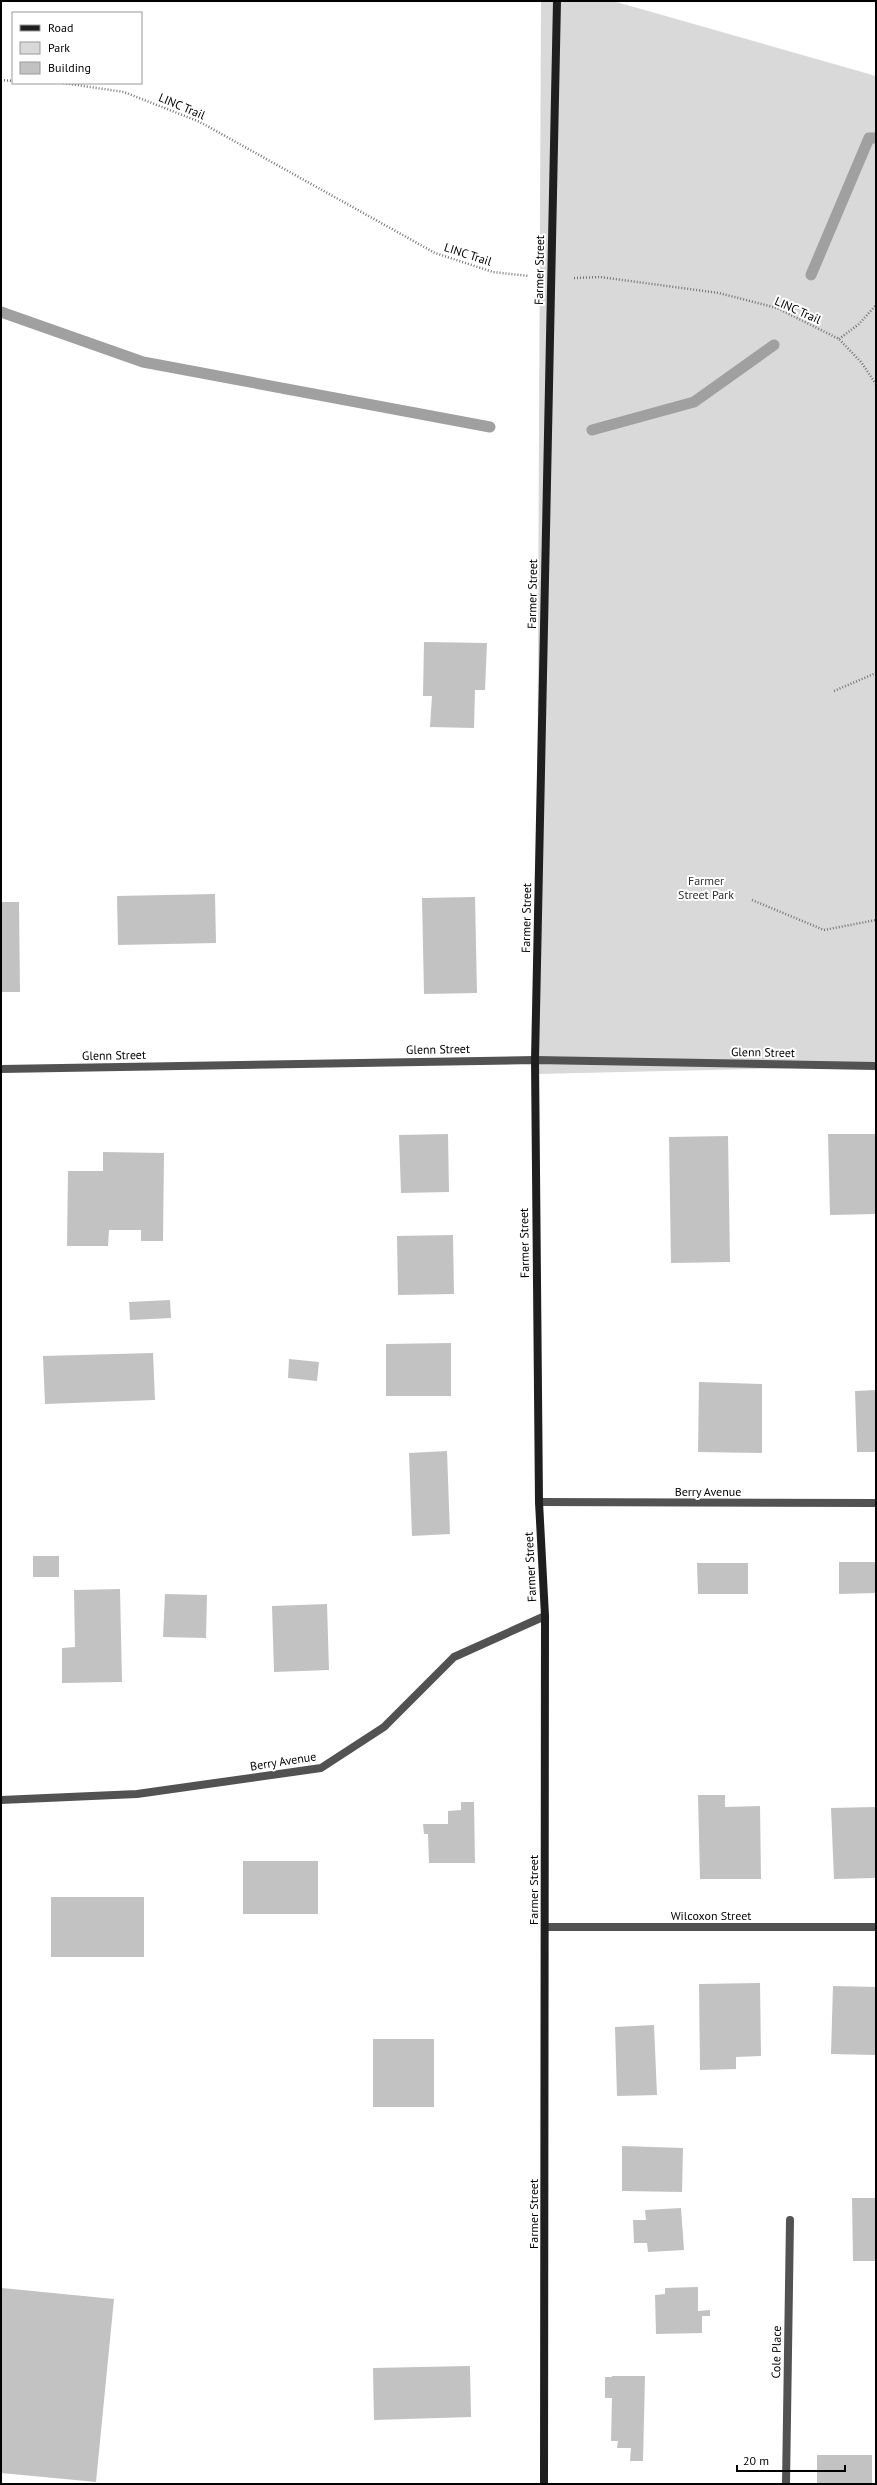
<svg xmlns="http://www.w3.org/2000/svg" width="877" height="2485" viewBox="0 0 877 2485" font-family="'PT Sans',sans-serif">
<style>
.green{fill:#d9d9d9}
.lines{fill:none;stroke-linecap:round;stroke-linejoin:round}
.stream{stroke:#a0a0a0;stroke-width:11}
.building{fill:#c2c2c2}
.path{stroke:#747474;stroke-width:2.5;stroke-dasharray:1 2;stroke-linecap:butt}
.street{stroke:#525252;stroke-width:8}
.secondary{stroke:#1f1f1f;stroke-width:8}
.labels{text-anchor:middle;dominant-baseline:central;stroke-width:4;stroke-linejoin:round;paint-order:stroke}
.street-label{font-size:12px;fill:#000;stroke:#fff}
.park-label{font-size:12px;fill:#303030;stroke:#fff}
</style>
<rect width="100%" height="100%" fill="#fff"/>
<path class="green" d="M 541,1 L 613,1 L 876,76 L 876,1066 L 536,1074 Z"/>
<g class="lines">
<path class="stream" d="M 811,275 L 869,138 L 876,138
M 1,312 L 143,362 L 490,427
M 592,430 L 694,402 L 774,345"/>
</g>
<path class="building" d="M 424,642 L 487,643 L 485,690 L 475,690 L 474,728 L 430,727 L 432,696 L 423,696 Z
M 215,894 L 216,943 L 118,945 L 117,896 Z
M 475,897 L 477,993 L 424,994 L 422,898 Z
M 1,902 L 19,902 L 20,992 L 1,992 Z
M 448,1134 L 449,1192 L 401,1193 L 399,1135 Z
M 828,1134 L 876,1134 L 876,1214 L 830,1215 Z
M 728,1136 L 730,1262 L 671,1263 L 669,1137 Z
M 103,1152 L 164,1153 L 163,1241 L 141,1241 L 141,1230 L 109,1230 L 108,1246 L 67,1246 L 68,1171 L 103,1171 Z
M 453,1235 L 454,1294 L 398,1295 L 397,1236 Z
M 170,1300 L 171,1318 L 130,1320 L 129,1302 Z
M 451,1343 L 451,1396 L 386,1396 L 386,1344 Z
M 153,1353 L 155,1400 L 45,1404 L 43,1356 Z
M 289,1359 L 319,1362 L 317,1381 L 288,1378 Z
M 699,1382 L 762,1384 L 762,1453 L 698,1452 Z
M 876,1390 L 876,1452 L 857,1452 L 855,1391 Z
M 447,1451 L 450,1534 L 412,1536 L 409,1453 Z
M 33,1556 L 59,1556 L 59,1577 L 33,1577 Z
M 839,1562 L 876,1562 L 876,1593 L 839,1594 Z
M 697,1563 L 748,1563 L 748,1594 L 698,1594 Z
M 120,1589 L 122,1682 L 62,1683 L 62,1648 L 75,1647 L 74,1590 Z
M 165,1594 L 207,1595 L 206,1638 L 163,1637 Z
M 327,1604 L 329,1670 L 274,1672 L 272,1606 Z
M 698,1795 L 725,1795 L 725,1807 L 760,1806 L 761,1879 L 700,1879 Z
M 461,1802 L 474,1802 L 475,1863 L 429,1863 L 428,1834 L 424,1834 L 423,1824 L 448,1824 L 448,1811 L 461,1810 Z
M 876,1807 L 876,1878 L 834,1879 L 831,1808 Z
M 243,1861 L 318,1861 L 318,1914 L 243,1914 Z
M 51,1897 L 144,1897 L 144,1957 L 51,1957 Z
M 760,1983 L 761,2056 L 736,2057 L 736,2069 L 700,2070 L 699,1984 Z
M 833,1986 L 876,1987 L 876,2055 L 831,2054 Z
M 654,2025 L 657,2095 L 617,2096 L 615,2027 Z
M 373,2039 L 434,2039 L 434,2107 L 373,2107 Z
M 622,2146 L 683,2148 L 682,2192 L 622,2191 Z
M 852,2198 L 876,2198 L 876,2261 L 853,2261 Z
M 681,2208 L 684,2250 L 648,2252 L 647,2243 L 634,2243 L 633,2220 L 646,2220 L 645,2210 Z
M 698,2287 L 698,2311 L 710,2310 L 710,2316 L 702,2316 L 702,2333 L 656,2334 L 655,2295 L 665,2294 L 665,2288 Z
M 2,2288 L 114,2299 L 96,2482 L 1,2473 Z
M 470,2366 L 471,2417 L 374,2420 L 373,2368 Z
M 612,2376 L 645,2376 L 643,2461 L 630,2461 L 631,2448 L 617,2448 L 618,2441 L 611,2441 L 612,2398 L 605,2398 L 605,2377 L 612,2377 Z
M 817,2455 L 872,2455 L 872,2484 L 817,2484 Z"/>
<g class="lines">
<path class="path" d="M 1,80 L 13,81
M 63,83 L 124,92 L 200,122 L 435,253 L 493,272 L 529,276
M 574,278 L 600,277 L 719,293 L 777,308 L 839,339 L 861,362 L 876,384
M 839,339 L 859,324 L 876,305
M 834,691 L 876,673
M 752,900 L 824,930 L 876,920"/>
<path class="street" d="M 1,1069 L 535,1060 L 876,1066
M 539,1502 L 876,1503
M 1,1800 L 137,1794 L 321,1768 L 384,1727 L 454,1657 L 545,1616
M 546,1927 L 876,1927
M 786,2484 L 790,2220"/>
<path class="secondary" d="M 544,2484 L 545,1616 L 539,1502 L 535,1060 L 557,1"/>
</g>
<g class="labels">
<g class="street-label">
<text transform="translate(182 106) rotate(23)">LINC Trail</text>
<text transform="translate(468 254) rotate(18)">LINC Trail</text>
<text transform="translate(539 270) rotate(-89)">Farmer Street</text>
<text transform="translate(798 310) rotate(24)">LINC Trail</text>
<text transform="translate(532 594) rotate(-89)">Farmer Street</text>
<text transform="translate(526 918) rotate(-89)">Farmer Street</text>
<text transform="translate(438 1049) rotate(-1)">Glenn Street</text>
<text transform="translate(763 1052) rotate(1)">Glenn Street</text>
<text transform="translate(114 1055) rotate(-1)">Glenn Street</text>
<text transform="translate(524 1243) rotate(-91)">Farmer Street</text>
<text x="708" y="1491">Berry Avenue</text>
<text transform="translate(530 1567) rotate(-93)">Farmer Street</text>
<text transform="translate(283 1761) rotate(-9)">Berry Avenue</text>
<text transform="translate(533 1890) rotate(-90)">Farmer Street</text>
<text x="711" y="1915">Wilcoxon Street</text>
<text transform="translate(533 2214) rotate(-90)">Farmer Street</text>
<text transform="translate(776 2352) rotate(-89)">Cole Place</text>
</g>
<g class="park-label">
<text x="706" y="880">Farmer<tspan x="706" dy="14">Street Park</tspan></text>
</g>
</g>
<rect width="877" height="2485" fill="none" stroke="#000000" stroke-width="4"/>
<rect x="12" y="12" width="130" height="72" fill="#ffffff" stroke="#999999"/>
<rect x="20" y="25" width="20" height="6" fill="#1f1f1f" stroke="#999999"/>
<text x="48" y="32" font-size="12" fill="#000000">Road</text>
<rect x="20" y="42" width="20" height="12" fill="#d9d9d9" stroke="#999999"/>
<text x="48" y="52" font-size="12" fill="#000000">Park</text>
<rect x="20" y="62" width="20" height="12" fill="#c2c2c2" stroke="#999999"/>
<text x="48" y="72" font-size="12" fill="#000000">Building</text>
<path d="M737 2465v6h108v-6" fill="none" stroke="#000000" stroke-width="2"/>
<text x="743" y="2465" font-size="12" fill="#000000" stroke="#ffffff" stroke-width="3" paint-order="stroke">20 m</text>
</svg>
